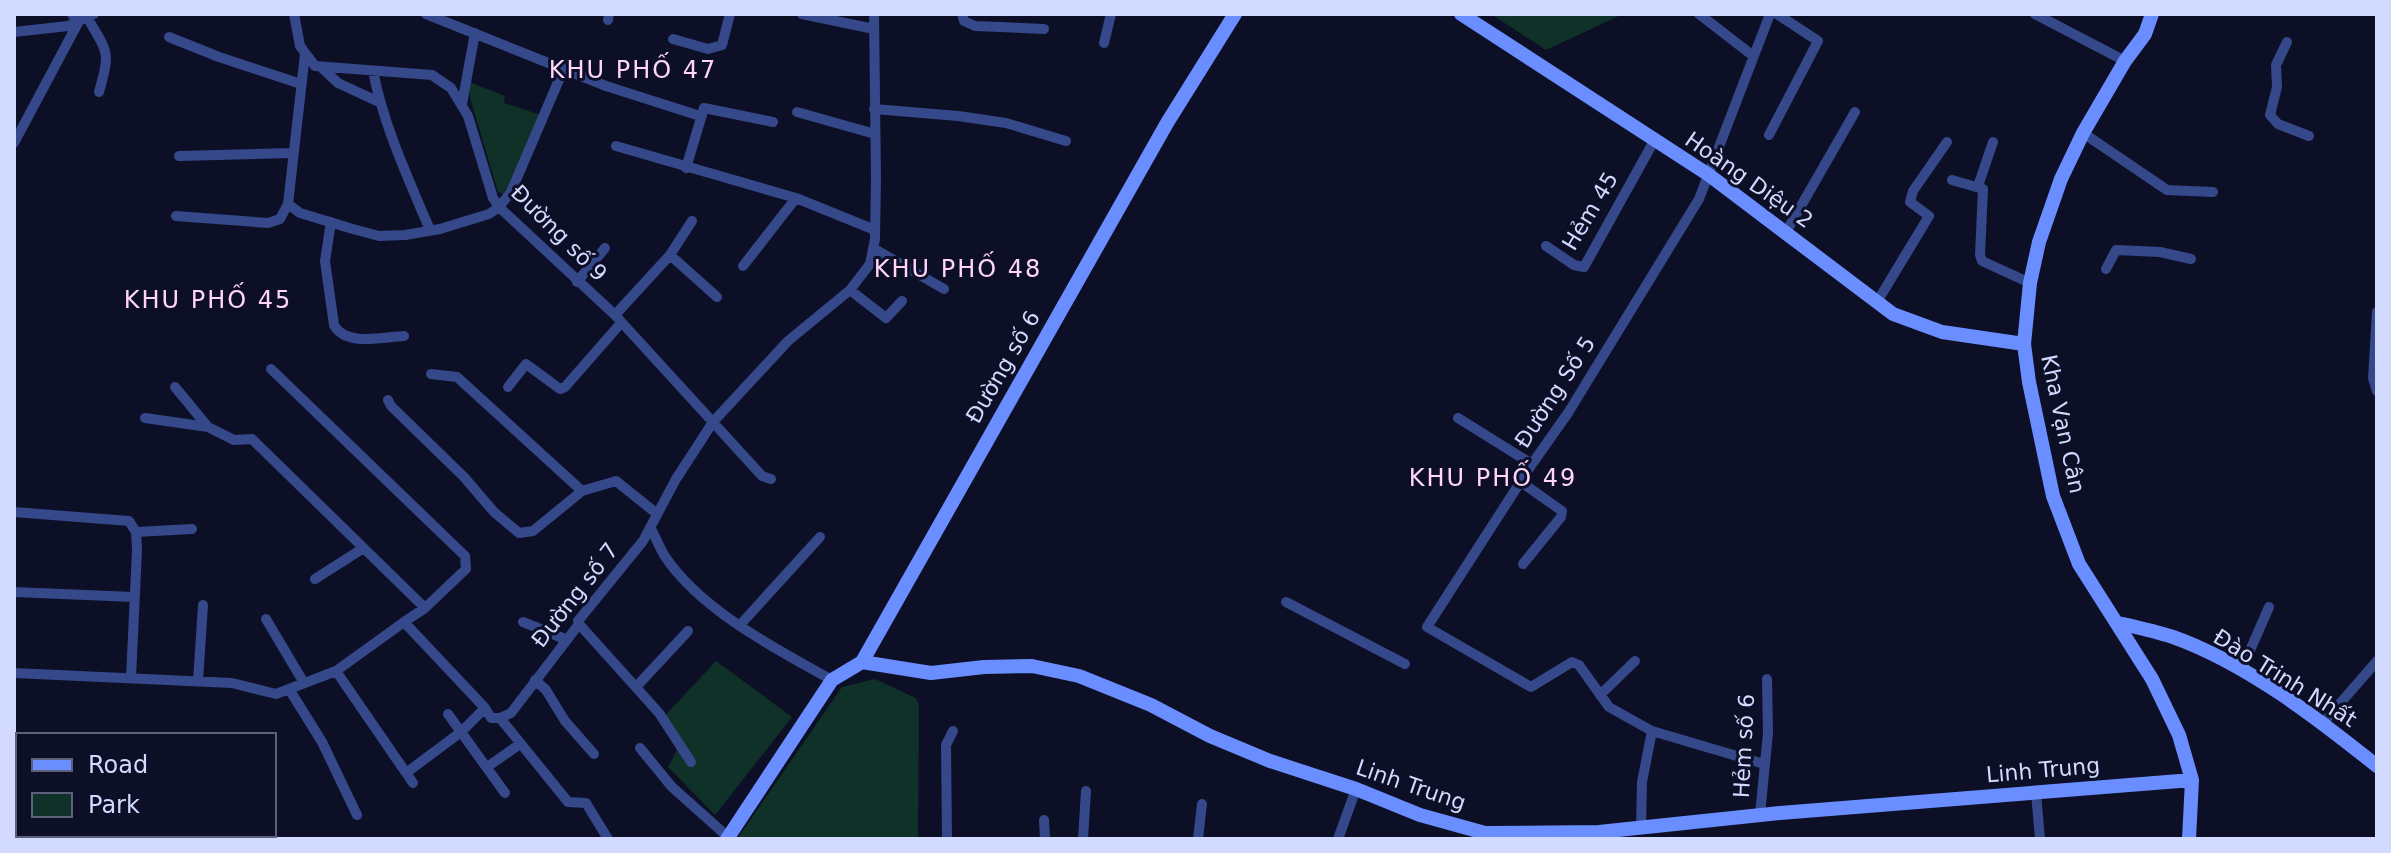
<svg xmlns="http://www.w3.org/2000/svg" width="2391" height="853" viewBox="0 0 2391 853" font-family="'DejaVu Sans',sans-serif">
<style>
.green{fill:#0f3127}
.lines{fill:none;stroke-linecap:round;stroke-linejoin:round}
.street{stroke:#34488a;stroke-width:10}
.secondary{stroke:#6a8eff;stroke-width:14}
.labels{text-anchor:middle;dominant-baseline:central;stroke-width:6;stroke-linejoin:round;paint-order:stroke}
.street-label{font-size:22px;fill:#d3daff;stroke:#0d0f27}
.neighbourhood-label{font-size:24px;letter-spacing:2px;fill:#ffd5fb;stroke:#0d0f27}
</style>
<rect width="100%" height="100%" fill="#0d0f27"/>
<path class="green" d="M 1491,14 L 1623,14 L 1546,50 Z
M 469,82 L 505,96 L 504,103 L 541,115 L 510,190 L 503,194 L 498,192 L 470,98 Z
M 716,661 L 792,717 L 715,815 L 668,767 L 677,750 L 660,721 Z
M 875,679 L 916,698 L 919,706 L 918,839 L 737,839 L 842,687 Z"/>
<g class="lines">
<path class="street" d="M 294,14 L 300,46 L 315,66 L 432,75 L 451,88 L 468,116 L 493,198 L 499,207 L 615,315 L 762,476 L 771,479
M 426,14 L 606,86 L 700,116
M 802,14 L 874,29
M 962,14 L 964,21 L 975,26 L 1044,29
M 1699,14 L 1752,55
M 2035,14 L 2125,61
M 88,19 C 109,54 110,52 99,92
M 608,20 L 609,14
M 14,32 L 68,26 L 94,14
M 169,37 L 219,57 L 301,84
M 673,39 L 708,49 L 722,45 L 730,14
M 2287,42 L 2276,65 L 2277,87 L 2270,115 L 2278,124 L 2309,136
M 1104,43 L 1111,14
M 305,54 L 288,204 L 300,213 L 353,229 L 379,236 L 405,235 L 440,229 L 489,214 L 499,207 L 511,192 L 564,68
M 322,68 L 338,83 L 379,102
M 373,71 C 384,127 408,178 430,230
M 462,104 L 475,33
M 874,109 L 958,116 L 1006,123 L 1066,141
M 797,112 L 875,134
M 2083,133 L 2167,190 L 2213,192
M 1769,135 L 1818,41 L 1777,14
M 14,143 L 78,23 L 72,14
M 616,146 L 796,198 L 875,230
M 179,156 L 292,153
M 686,168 L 704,108 L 773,122
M 1952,180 L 1983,189 L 1980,255 L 1982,261 L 2030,283
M 1978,186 L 1993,142
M 176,216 L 268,223 L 280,219 L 288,204
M 331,222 L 325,261 L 334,325 C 346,347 383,337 404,336
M 1786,232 L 1855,112
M 1546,246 L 1574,265 L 1584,267 L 1654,141
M 873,248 L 944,289
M 670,255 L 717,297
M 743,266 L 796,198
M 2106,269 L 2116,250 L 2160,252 L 2191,259
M 577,282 L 605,248
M 850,290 L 886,318 L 902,301
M 1877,302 L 1929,216 L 1910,202 L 1913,191 L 1947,142
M 2377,312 L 2373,378 L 2377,391
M 615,315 L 670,255 L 692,221
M 271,369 L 465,556 L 466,569 L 425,608 L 404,622
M 431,374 L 457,377 L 582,491 L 616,481 L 656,513
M 175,387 L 208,427
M 508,387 L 526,364 L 560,389 L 565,387 L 621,323
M 388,400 L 391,406 L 464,477 L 494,512 L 519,533 L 533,531 L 582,491
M 145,418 L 208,427 L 234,440 L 252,439 L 425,608
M 1458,418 L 1532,464
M 1521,482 L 1562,511 L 1561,517 L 1523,564
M 14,512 L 129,521 L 136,532 L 137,550 L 131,678
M 650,527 C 655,536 659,546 664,555 C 700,610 776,649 832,680
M 136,532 L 192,529
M 315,579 L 362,549
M 14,592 L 134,597
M 1286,602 L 1405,664
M 266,619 L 304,683
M 523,622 L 565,639
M 579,624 L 659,713 L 691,762
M 740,625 L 820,537
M 336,671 L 413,783
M 2241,671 L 2269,607
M 14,673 L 232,683 L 276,694 L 336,671 L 404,622 L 485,708 L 491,718 L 500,718 L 511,713 L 579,624 L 578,621 L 643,541 L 676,479 L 713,422 L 788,341 L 850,290 L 870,264 L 875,239 L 876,179 L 874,14
M 535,680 L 546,690 L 565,721 L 594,754
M 198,681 L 203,605
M 636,687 L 688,631
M 289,689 L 322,742 L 357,815
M 1600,695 L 1635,661
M 448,714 L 505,793
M 500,718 L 568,802 L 586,803 L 608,839
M 2323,723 L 2377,661
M 640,748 L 672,787 L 728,837
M 1764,764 L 1652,731 L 1609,707 L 1579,665 L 1572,662 L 1531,687 L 1427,627 L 1532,464 L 1568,413 L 1699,199 L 1770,14
M 487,767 L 520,744
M 406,773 L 461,732 L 485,708
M 2036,793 L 2040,839
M 1760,815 L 1768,733 L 1767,679
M 1044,820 L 1045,839
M 1641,827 L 1642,782 L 1652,731
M 186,835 L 188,839
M 947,839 L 946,745 L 953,731
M 1083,839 L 1086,791
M 1198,839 L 1202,804
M 1338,839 L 1356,789"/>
<path class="secondary" d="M 1461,14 L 1709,175 L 1893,314 L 1942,332 L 2024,344
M 2152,14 L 2145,34 L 2125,61 L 2083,133 L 2061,179 L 2039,242 L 2030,283 L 2024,344 L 2029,382 L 2053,496 L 2079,564 L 2152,679 L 2179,735 L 2192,780 L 2189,839
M 2118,623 C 2136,627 2155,631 2173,637 C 2246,663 2317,718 2377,766
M 862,662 L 1167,123 L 1235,14
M 727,839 L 832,680 L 862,662 L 931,673 L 984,667 L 1032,666 L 1079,676 L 1151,705 L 1210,736 L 1270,761 L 1356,789 L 1420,815 L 1485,833 L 1599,832 L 1780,813 L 2192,780"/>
</g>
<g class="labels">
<g class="street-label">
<text transform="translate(1749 180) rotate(35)">Hoàng Diệu 2</text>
<text transform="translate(1590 211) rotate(-59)">Hẻm 45</text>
<text transform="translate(559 233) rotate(45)">Đường số 9</text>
<text transform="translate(1003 367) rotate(-60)">Đường số 6</text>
<text transform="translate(1555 392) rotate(-57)">Đường Số 5</text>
<text transform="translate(2063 424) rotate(78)">Kha Vạn Cân</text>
<text transform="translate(575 595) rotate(-52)">Đường số 7</text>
<text transform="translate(2285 678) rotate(32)">Đào Trinh Nhất</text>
<text transform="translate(1744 746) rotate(-87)">Hẻm số 6</text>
<text transform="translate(2043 770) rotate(-5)">Linh Trung</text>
<text transform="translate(1411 785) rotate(19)">Linh Trung</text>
</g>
<g class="neighbourhood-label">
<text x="633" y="70">KHU PHỐ 47</text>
<text x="958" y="269">KHU PHỐ 48</text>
<text x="208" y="300">KHU PHỐ 45</text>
<text x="1493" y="478">KHU PHỐ 49</text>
</g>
</g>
<rect width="2391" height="853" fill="none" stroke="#d3daff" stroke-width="32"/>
<rect x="16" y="733" width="260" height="104" fill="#0d0f27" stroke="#5c607d" stroke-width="2"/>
<rect x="32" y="759" width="40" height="12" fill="#6a8eff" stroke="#5c607d" stroke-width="2"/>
<text x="88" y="773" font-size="24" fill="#d3daff">Road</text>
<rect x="32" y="793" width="40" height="24" fill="#0f3127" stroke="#5c607d" stroke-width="2"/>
<text x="88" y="813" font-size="24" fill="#d3daff">Park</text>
</svg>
